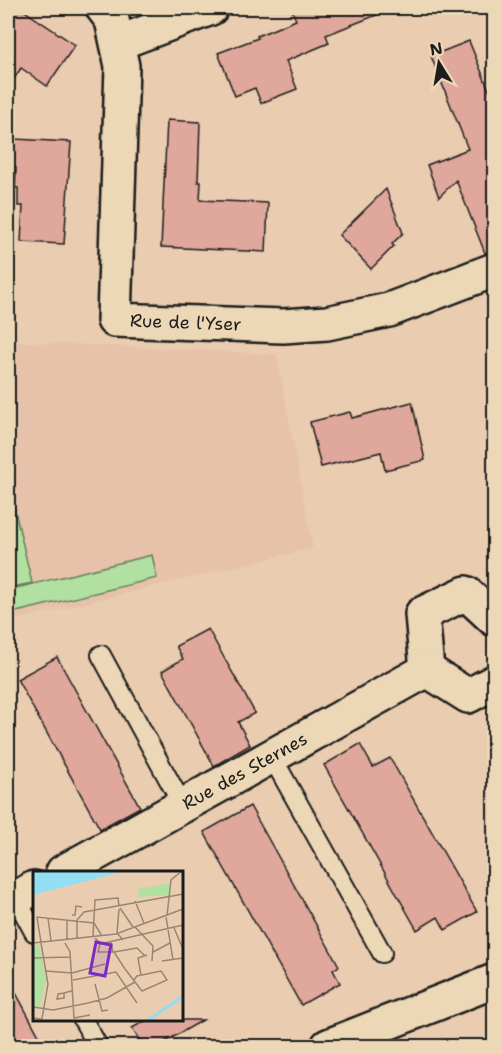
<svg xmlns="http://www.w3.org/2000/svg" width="502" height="1054" viewBox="0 0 502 1054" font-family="'Shantell Sans',sans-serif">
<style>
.built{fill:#e7c2ab}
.pitch{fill:#b1e0a0;stroke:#667e5e;stroke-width:1.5}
.building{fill:#e0a79d;stroke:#1c1c1c;stroke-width:1.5}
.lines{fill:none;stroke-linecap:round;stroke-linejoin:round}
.service-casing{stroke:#1c1c1c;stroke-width:22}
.minor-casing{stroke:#1c1c1c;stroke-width:38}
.service{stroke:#ecd7b6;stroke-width:18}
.minor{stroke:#ecd7b6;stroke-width:33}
.labels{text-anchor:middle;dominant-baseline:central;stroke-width:5;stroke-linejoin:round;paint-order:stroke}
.street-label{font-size:18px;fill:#1c1c1c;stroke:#ecd7b6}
.inset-river{fill:none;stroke:#93def3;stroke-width:3}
.inset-road{fill:none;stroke:#988675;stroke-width:1.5}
.view{fill:#7b2cbf;fill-opacity:0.15;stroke:#7b2cbf;stroke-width:3}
.inset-edge{fill:none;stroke:#1c1c1c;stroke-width:3}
</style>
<rect width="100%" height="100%" fill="#eacdb1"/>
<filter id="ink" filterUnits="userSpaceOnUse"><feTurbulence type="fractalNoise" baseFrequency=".0167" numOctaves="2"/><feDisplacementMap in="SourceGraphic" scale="12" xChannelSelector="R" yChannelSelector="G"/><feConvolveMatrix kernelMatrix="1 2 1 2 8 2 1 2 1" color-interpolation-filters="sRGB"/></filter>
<g filter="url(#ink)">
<path class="built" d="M 8,341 L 277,354 L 313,548 L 8,622 Z"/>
<path class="pitch" d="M 8,481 L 32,583 L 8,588 Z
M 152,555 L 157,578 L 8,614 L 8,590 Z"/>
<path class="building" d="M 8,8 L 20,8 L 75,45 L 47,86 L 21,68 L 8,88 Z
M 291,8 L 392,8 L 392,9 L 326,35 L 329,43 L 286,61 L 297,89 L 261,103 L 255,88 L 235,96 L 218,53 L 258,38 L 257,36 L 296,20 Z
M 469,41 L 495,105 L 495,252 L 485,253 L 456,180 L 439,197 L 427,165 L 468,149 L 431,56 Z
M 167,120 L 200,122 L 198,182 L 201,182 L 200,200 L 268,203 L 266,252 L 161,247 Z
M 14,139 L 71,142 L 64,244 L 21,242 L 23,206 L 18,206 L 18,188 L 15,188 L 16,168 L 12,163 Z
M 386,189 L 403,233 L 392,244 L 394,246 L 371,269 L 339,235 Z
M 412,402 L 425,460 L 385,470 L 381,452 L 321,467 L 310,422 L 350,412 L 352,418 Z
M 208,629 L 255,713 L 238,722 L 250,745 L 214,766 L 162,671 L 183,659 L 176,646 Z
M 57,657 L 140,807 L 100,829 L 17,679 Z
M 360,744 L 373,767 L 390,758 L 477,912 L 445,930 L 438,917 L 417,930 L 324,765 Z
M 250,806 L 339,966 L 333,970 L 340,983 L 301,1005 L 204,832 Z
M 8,978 L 45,1047 L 8,1047 Z
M 147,1020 L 203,1020 L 156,1047 L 143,1047 L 132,1028 Z"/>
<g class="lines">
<defs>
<path id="service" d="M 101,655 L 183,806
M 272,757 L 382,953
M 16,898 L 34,932
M 83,1020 L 98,1046"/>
<g id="minor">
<path id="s1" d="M 103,8 L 112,20 L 122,66 L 114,320 L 283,326 L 327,323 L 389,310 L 494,270"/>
<path d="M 118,43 L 211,8"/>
<path d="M 427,670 L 422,614 L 466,593 L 494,619"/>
<path d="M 427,670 L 468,696 L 494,682"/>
<path id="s2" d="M 63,872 L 427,670"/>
<path d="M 8,903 L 34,888"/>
<path d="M 328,1046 L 494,981"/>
</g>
</defs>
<use href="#service" class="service-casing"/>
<use href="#minor" class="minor-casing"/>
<use href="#service" class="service"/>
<use href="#minor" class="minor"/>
</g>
</g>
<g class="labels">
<g class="street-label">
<text stroke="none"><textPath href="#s1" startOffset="388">Rue de l'Yser</textPath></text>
<text stroke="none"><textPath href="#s2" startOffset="208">Rue des Sternes</textPath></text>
</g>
</g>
<g transform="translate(33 871)">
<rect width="150" height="150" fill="#eacdb1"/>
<path d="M 137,12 L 136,24 L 106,26 L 105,18 Z" fill="#b1e0a0"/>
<path d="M 0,74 L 6,74 L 13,110 L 7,136 L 0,135 Z" fill="#b1e0a0"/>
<path d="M 0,0 L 92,0 L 0,24 Z" fill="#93def3"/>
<path class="inset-river" d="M 114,150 L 150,125"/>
<path class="inset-road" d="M 102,30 L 111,52M 87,37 L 100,56M 86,38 L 84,62 L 90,69M 39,44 L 42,44 L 43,35 L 49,36M 134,45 L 138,9 L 149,0M 133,46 L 140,89M 15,47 L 18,70M 34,49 L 34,69M 102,56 L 120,75 L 119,90M 141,57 L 150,78M 44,67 L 44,49 L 51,41 L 150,23M 8,71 L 4,46 L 61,52 L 69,65M 78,71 L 80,81 L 81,81 L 92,98 L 109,120 L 134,109 L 128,100 L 104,105 L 101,109M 0,72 L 83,63 L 150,38M 32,72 L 37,81 L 41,147 L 57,144M 67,73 L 150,54M 80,81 L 65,81 L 67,72 L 60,65 L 62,29 L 85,27 L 86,35M 81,81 L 104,77 L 112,85M 120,81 L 137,72M 0,87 L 37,86M 129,90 L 150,87M 13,100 L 39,102 L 72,93M 108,104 L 105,87 L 114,84M 40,109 L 83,101 L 104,132M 62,113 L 69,140 L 75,139M 31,122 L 31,127 L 24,128 L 25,124 L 25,123 L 31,122 L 38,120 L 40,120M 0,136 L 20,139 L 55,132 L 74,127 L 102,111M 0,147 L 9,148 L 15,113 L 8,72"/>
<path class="view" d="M 63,71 L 78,74 L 72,105 L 57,102 Z"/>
<rect width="150" height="150" class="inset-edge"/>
</g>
<rect width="502" height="1054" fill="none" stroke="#ecd7b6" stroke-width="30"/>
<rect x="15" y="15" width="472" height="1024" fill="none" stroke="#1c1c1c" stroke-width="2" filter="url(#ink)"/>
<g transform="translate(439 63) rotate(349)" stroke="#ecd7b6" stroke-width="4.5" paint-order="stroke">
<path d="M0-4.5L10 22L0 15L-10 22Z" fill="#1c1c1c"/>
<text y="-9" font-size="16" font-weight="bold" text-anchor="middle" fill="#1c1c1c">N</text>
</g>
</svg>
